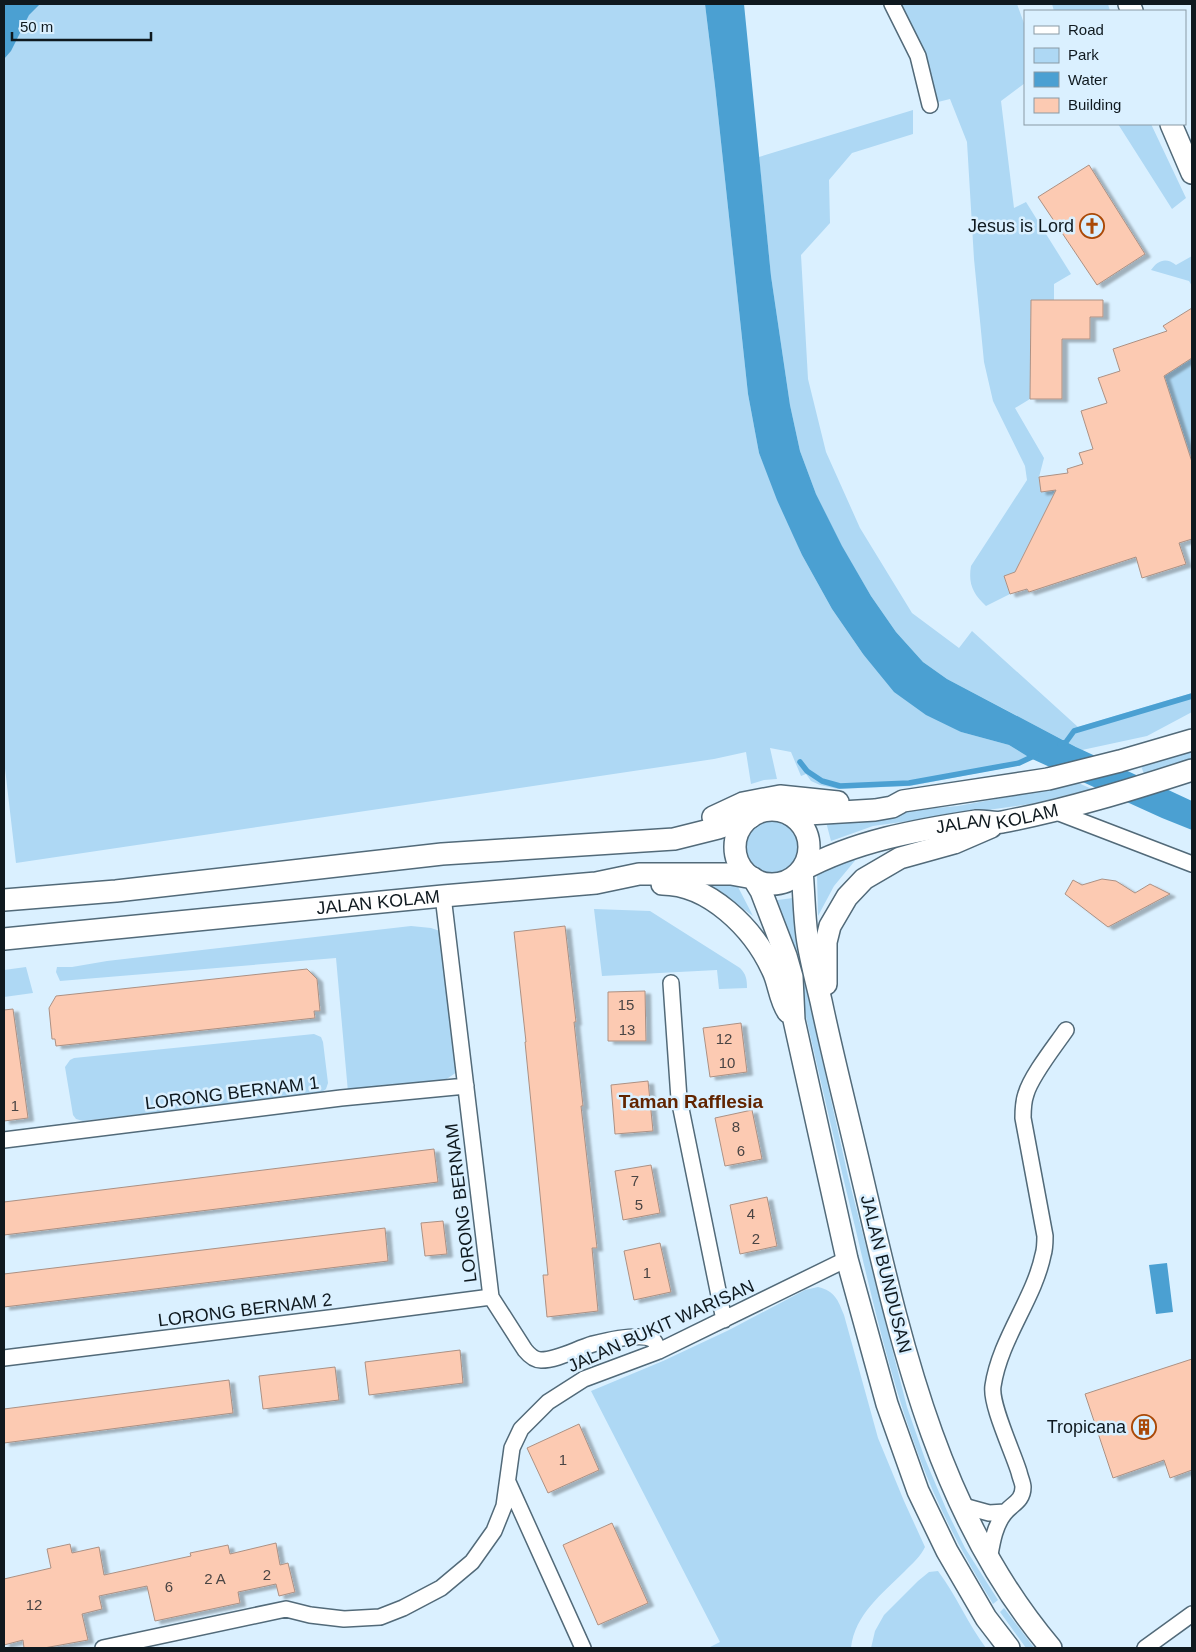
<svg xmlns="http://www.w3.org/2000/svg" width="1196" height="1652" viewBox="0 0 1196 1652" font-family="Arial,sans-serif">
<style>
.green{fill:#aed8f4}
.water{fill:#4ba0d2}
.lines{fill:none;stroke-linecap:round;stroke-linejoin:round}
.stream{stroke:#4ba0d2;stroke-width:5.5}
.building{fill:#fccab2;stroke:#ac9184;filter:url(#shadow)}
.street-casing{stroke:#526a79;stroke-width:18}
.secondary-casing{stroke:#526a79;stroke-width:24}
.street{stroke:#fff;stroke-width:15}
.secondary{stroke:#fff;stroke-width:21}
.labels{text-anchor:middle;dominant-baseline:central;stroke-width:5;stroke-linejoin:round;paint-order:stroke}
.number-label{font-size:15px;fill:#4a4544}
.poi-label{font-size:18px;fill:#0f191f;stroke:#daf0ff;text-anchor:end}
.street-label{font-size:18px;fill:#0f191f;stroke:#daf0ff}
.neighbourhood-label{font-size:19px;font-weight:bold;fill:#612400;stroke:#daf0ff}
</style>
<defs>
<filter id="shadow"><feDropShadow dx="5.5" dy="3" stdDeviation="1" flood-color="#0004"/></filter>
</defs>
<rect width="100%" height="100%" fill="#daf0ff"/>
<path class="green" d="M 4,4 L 705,4 L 715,86 L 748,394 L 759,453 L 802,555 L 832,609 L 863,654 L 961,732 L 1009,745 L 1030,758 L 1021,765 L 910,786 L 838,789 L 820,785 L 811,781 L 806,774 L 801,776 L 791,752 L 770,748 L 777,779 L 764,780 L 751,784 L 746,752 L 714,759 L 16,863 L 4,760 Z
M 900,4 L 1017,4 L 1025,26 L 1025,83 L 1001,101 L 1014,208 L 1026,202 L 1071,274 L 1054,284 L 1054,300 L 1031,300 L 1030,399 L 1015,408 L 1044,458 L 1039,477 L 1041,492 L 1056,490 L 1019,563 L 1021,570 L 1004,576 L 1010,594 L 986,606 C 973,594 968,584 971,566 L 1027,480 L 1025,466 L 993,401 L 984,362 L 974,259 L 967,142 L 950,99 L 938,102 L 925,53 Z
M 1052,4 L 1108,4 L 1110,11 L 1054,11 Z
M 913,110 L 913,134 L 852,153 L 829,180 L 830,223 L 801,255 L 808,379 L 826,452 L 860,528 L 912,613 L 959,648 L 972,631 L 1078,727 L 1192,693 L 1192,712 L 1147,736 L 1082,750 L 947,679 L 923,662 L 896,632 L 871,596 L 842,547 L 816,494 L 800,451 L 790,405 L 771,276 L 759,157 Z
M 1118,124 L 1151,124 L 1186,198 L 1172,209 Z
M 1192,256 L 1192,286 L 1189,281 L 1151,270 C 1158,260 1166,257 1176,265 Z
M 1158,337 L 1178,367 L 1192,358 L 1192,462 L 1165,378 L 1151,383 Z
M 1192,751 L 1192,759 L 1144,774 L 1141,766 Z
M 1076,782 L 1092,789 L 1030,804 L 873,826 L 831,841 L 825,818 L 958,806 L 1029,793 Z
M742 848a28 28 0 1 1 56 0a28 28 0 1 1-56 0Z
M 858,857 L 834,886 L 818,916 L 817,874 Z
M 702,879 L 737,885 L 753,916 Z
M 793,898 L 797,947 L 848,1176 L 907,1407 L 925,1459 L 947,1511 L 965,1548 L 998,1600 L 993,1604 C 965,1558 939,1510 920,1459 C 892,1385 874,1307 856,1231 C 833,1137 812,1042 790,948 L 770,901 Z
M 594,909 L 650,911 L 740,968 C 746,974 747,979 747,988 L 719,989 L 717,970 L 602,976 Z
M 411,926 L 431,928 L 449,934 L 460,1070 L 445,1080 L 348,1092 L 336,958 L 60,981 L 56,972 L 57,967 L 72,967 L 107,961 Z
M 26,967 L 33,993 L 4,997 L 4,970 Z
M 314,1034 L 321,1037 L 323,1042 L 328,1083 L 326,1089 L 322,1092 L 83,1121 L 76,1119 L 73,1115 L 65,1067 L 70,1060 L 74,1058 Z
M 818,1287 C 835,1291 838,1300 844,1315 L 878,1438 L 904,1501 L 925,1547 C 921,1556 912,1564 905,1571 C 882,1594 855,1614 851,1648 L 708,1648 L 720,1642 L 591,1391 L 663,1361 L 729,1330 L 805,1290 Z
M 938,1571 C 956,1595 968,1624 986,1648 L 871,1648 L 875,1631 L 884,1615 L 918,1581 L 929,1572 Z
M 1004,1608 L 1032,1645 L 1035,1648 L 1026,1648 L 1000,1612 Z"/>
<path class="water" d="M 4,4 L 40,4 L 29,15 L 11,51 L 4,59 Z
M 705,4 L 744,4 L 771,276 L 790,405 L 800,451 L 816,494 L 842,546 L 871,596 L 896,632 L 923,662 L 947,679 L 1076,747 L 1192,801 L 1192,830 L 1162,818 L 1030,758 L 1009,745 L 961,732 L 926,715 L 894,692 L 863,654 L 832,609 L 802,555 L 777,500 L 759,453 L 748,394 L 715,86 Z
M 1167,1263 L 1173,1312 L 1156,1314 L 1149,1265 Z"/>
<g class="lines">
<path class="stream" d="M 1060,744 L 1066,742 L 1074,731 L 1192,696
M 800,762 L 807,771 L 822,781 L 840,786 L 909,783 L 1019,763 L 1036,755"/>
</g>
<path class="building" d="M 1089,165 L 1145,254 L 1097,285 L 1038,197 Z
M 1031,300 L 1103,300 L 1103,317 L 1090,317 L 1090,339 L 1062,339 L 1062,399 L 1030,399 Z
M 1192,308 L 1192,358 L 1164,376 L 1192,462 L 1192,539 L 1179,543 L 1186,564 L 1142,578 L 1136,557 L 1029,592 L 1027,589 L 1010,594 L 1004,576 L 1015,572 L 1056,490 L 1041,492 L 1039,477 L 1068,473 L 1067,469 L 1083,464 L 1079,453 L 1093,449 L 1081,411 L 1107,403 L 1098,378 L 1120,371 L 1113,349 L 1167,331 L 1163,326 Z
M 1102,879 L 1116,881 L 1135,893 L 1150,884 L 1170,894 L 1108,927 L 1065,894 L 1073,880 L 1082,885 Z
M 565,926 L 576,1022 L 574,1022 L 583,1106 L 581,1106 L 597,1248 L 592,1248 L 598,1311 L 547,1317 L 543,1275 L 548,1275 L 525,1042 L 526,1042 L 514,932 Z
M 307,969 L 317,979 L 320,1011 L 314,1011 L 315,1018 L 56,1046 L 55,1039 L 52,1039 L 49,1008 L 56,996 Z
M 645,991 L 646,1041 L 608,1041 L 608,992 Z
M 13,1009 L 28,1118 L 4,1121 L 4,1010 Z
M 741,1023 L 747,1072 L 710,1077 L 703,1028 Z
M 648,1081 L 653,1131 L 615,1134 L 611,1085 Z
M 752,1110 L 762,1159 L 725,1166 L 715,1118 Z
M 434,1149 L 438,1182 L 4,1235 L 4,1202 Z
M 651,1165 L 660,1213 L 623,1220 L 615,1171 Z
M 767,1197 L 777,1246 L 740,1254 L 730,1205 Z
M 443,1221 L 447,1254 L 425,1256 L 421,1223 Z
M 385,1228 L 388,1261 L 4,1307 L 4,1274 Z
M 660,1243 L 671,1292 L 634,1300 L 624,1251 Z
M 460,1350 L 463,1383 L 369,1395 L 365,1362 Z
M 1192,1359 L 1192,1470 L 1170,1478 L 1164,1460 L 1113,1478 L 1085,1394 Z
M 335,1367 L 339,1400 L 263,1409 L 259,1376 Z
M 229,1380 L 233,1413 L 4,1443 L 4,1409 Z
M 579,1424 L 599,1470 L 548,1493 L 527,1448 Z
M 612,1523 L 648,1603 L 598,1625 L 563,1545 Z
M 276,1543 L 280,1565 L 288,1563 L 295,1592 L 279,1596 L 276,1584 L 238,1592 L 240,1603 L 155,1621 L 147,1586 L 99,1596 L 102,1609 L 82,1614 L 88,1640 L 44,1648 L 24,1648 L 23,1640 L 4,1645 L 4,1579 L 51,1568 L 47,1549 L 70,1544 L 72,1553 L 99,1547 L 104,1575 L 191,1556 L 190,1553 L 228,1545 L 230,1554 Z"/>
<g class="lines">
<defs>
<path id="street" d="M 892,4 L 918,56 L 930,105
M 1054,811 L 1192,864
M 443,896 L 491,1297 L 525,1350 C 529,1355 534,1360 541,1360 C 558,1360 576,1349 593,1344 C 605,1341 643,1332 653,1340 C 656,1342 657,1348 659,1351
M 671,983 L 679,1099 L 724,1320
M 4,1140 L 341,1098 L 466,1086
M 4,1358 L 345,1316 L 491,1297
M 508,1482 L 583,1648
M 960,1505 L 989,1513 L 1005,1512
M 989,1560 C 992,1544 994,1527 1004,1514 C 1011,1504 1023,1502 1023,1487 C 1023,1483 1020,1477 1019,1472 C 1013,1452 990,1404 993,1386 C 1000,1339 1034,1299 1043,1255 C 1045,1249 1045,1242 1045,1236 L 1023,1118 C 1023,1110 1023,1102 1026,1094 C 1031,1076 1055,1046 1066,1030
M 103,1648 L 286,1609 L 310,1615 L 344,1619 L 380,1617 L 403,1608 L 441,1588 L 472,1562 L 494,1531 L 504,1506 L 512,1448 L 521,1429 L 548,1402 L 584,1379 L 659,1351 L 847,1259
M 1145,1648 L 1192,1614"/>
<g id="secondary">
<path d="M 1129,4 L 1132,11"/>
<path d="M 1171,124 L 1192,173"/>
<circle cx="772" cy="847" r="37"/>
<path d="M 791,815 L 875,810 L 892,807 L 903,801 L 1048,779 L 1120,761 L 1192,740"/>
<path d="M 713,817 L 743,803 L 780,796 L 838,802"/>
<path d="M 662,884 C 709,884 753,928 772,969 C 779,982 779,999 788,1012"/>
<path d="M 4,900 L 116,891 L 442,854 L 674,839 L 718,828 L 751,817"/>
<path id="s1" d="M 4,939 L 443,896 L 596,883 L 639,874 L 731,874 L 753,878 L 761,891 L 786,956 L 792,977 L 794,1020 L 847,1259 L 887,1404 L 918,1491 L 947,1551 L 986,1618 L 1009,1648"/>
<path d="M 826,984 L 826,942 L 830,926 L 847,897 L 864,879 L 900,858 L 954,843 L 991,827"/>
<path id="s2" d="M 1051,1648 C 933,1509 898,1328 857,1155 C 845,1104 832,1053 821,1001 C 816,980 810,958 807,936 C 804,914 804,892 802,870 C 855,841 917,830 976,821 C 985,820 994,824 1002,822 C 1066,810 1130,790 1192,770"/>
</g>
</defs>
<use href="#street" class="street-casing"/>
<use href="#secondary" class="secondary-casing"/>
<use href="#street" class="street"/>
<use href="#secondary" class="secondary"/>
</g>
<defs>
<symbol id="church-ring" viewBox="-11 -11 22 22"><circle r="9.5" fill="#daf0ff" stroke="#aa4907" stroke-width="1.5"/><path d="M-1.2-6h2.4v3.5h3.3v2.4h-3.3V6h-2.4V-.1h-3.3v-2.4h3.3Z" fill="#aa4907"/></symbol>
<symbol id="building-ring" viewBox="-11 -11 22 22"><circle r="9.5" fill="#daf0ff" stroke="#aa4907" stroke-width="1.5"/><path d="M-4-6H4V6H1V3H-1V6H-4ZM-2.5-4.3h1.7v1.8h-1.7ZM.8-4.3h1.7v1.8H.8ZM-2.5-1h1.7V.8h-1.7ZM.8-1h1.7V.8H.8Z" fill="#aa4907"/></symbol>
</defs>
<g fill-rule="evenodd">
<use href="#church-ring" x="1078" y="212" width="28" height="28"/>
<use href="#building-ring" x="1130" y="1413" width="28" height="28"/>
</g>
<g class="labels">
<g class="number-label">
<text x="626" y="1004">15</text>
<text x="627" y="1029">13</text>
<text x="724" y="1038">12</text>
<text x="727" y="1062">10</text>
<text x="15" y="1105">1</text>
<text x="736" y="1126">8</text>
<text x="741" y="1150">6</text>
<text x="635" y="1180">7</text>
<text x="639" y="1204">5</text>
<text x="751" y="1213">4</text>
<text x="756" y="1238">2</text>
<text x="647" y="1272">1</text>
<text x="563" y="1459">1</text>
<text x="267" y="1574">2</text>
<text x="215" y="1578">2 A</text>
<text x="169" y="1586">6</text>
<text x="34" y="1604">12</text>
</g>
<g class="poi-label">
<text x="1074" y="226">Jesus is Lord</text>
<text x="1126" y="1427">Tropicana</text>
</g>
<g class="street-label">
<text stroke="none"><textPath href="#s2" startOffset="1029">JALAN KOLAM</textPath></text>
<text stroke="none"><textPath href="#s1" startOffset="376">JALAN KOLAM</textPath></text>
<text transform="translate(232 1093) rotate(-7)">LORONG BERNAM 1</text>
<text transform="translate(461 1203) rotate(-97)">LORONG BERNAM</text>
<text transform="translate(886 1274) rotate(76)">JALAN BUNDUSAN</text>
<text transform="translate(245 1310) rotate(-7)">LORONG BERNAM 2</text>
<text transform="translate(661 1326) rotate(-24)">JALAN BUKIT WARISAN</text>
</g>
<g class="neighbourhood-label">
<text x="691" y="1101">Taman Rafflesia</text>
</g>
</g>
<rect width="1196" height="1652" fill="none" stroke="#0f191f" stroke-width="10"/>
<rect x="1024" y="10" width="162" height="115" fill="#daf0ff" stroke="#899aa5"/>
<rect x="1034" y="26" width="25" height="8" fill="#ffffff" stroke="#899aa5"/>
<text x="1068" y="35" font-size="15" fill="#0f191f">Road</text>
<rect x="1034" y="48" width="25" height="15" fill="#aed8f4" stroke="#899aa5"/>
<text x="1068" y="60" font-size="15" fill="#0f191f">Park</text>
<rect x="1034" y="72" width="25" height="15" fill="#4ba0d2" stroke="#899aa5"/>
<text x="1068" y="85" font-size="15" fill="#0f191f">Water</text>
<rect x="1034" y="98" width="25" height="15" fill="#fccab2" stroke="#899aa5"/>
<text x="1068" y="110" font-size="15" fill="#0f191f">Building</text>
<path d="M12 32v8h139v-8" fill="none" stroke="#0f191f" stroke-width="2.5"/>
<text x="20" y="32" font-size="15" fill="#0f191f" stroke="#daf0ff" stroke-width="4" paint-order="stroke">50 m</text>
</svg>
